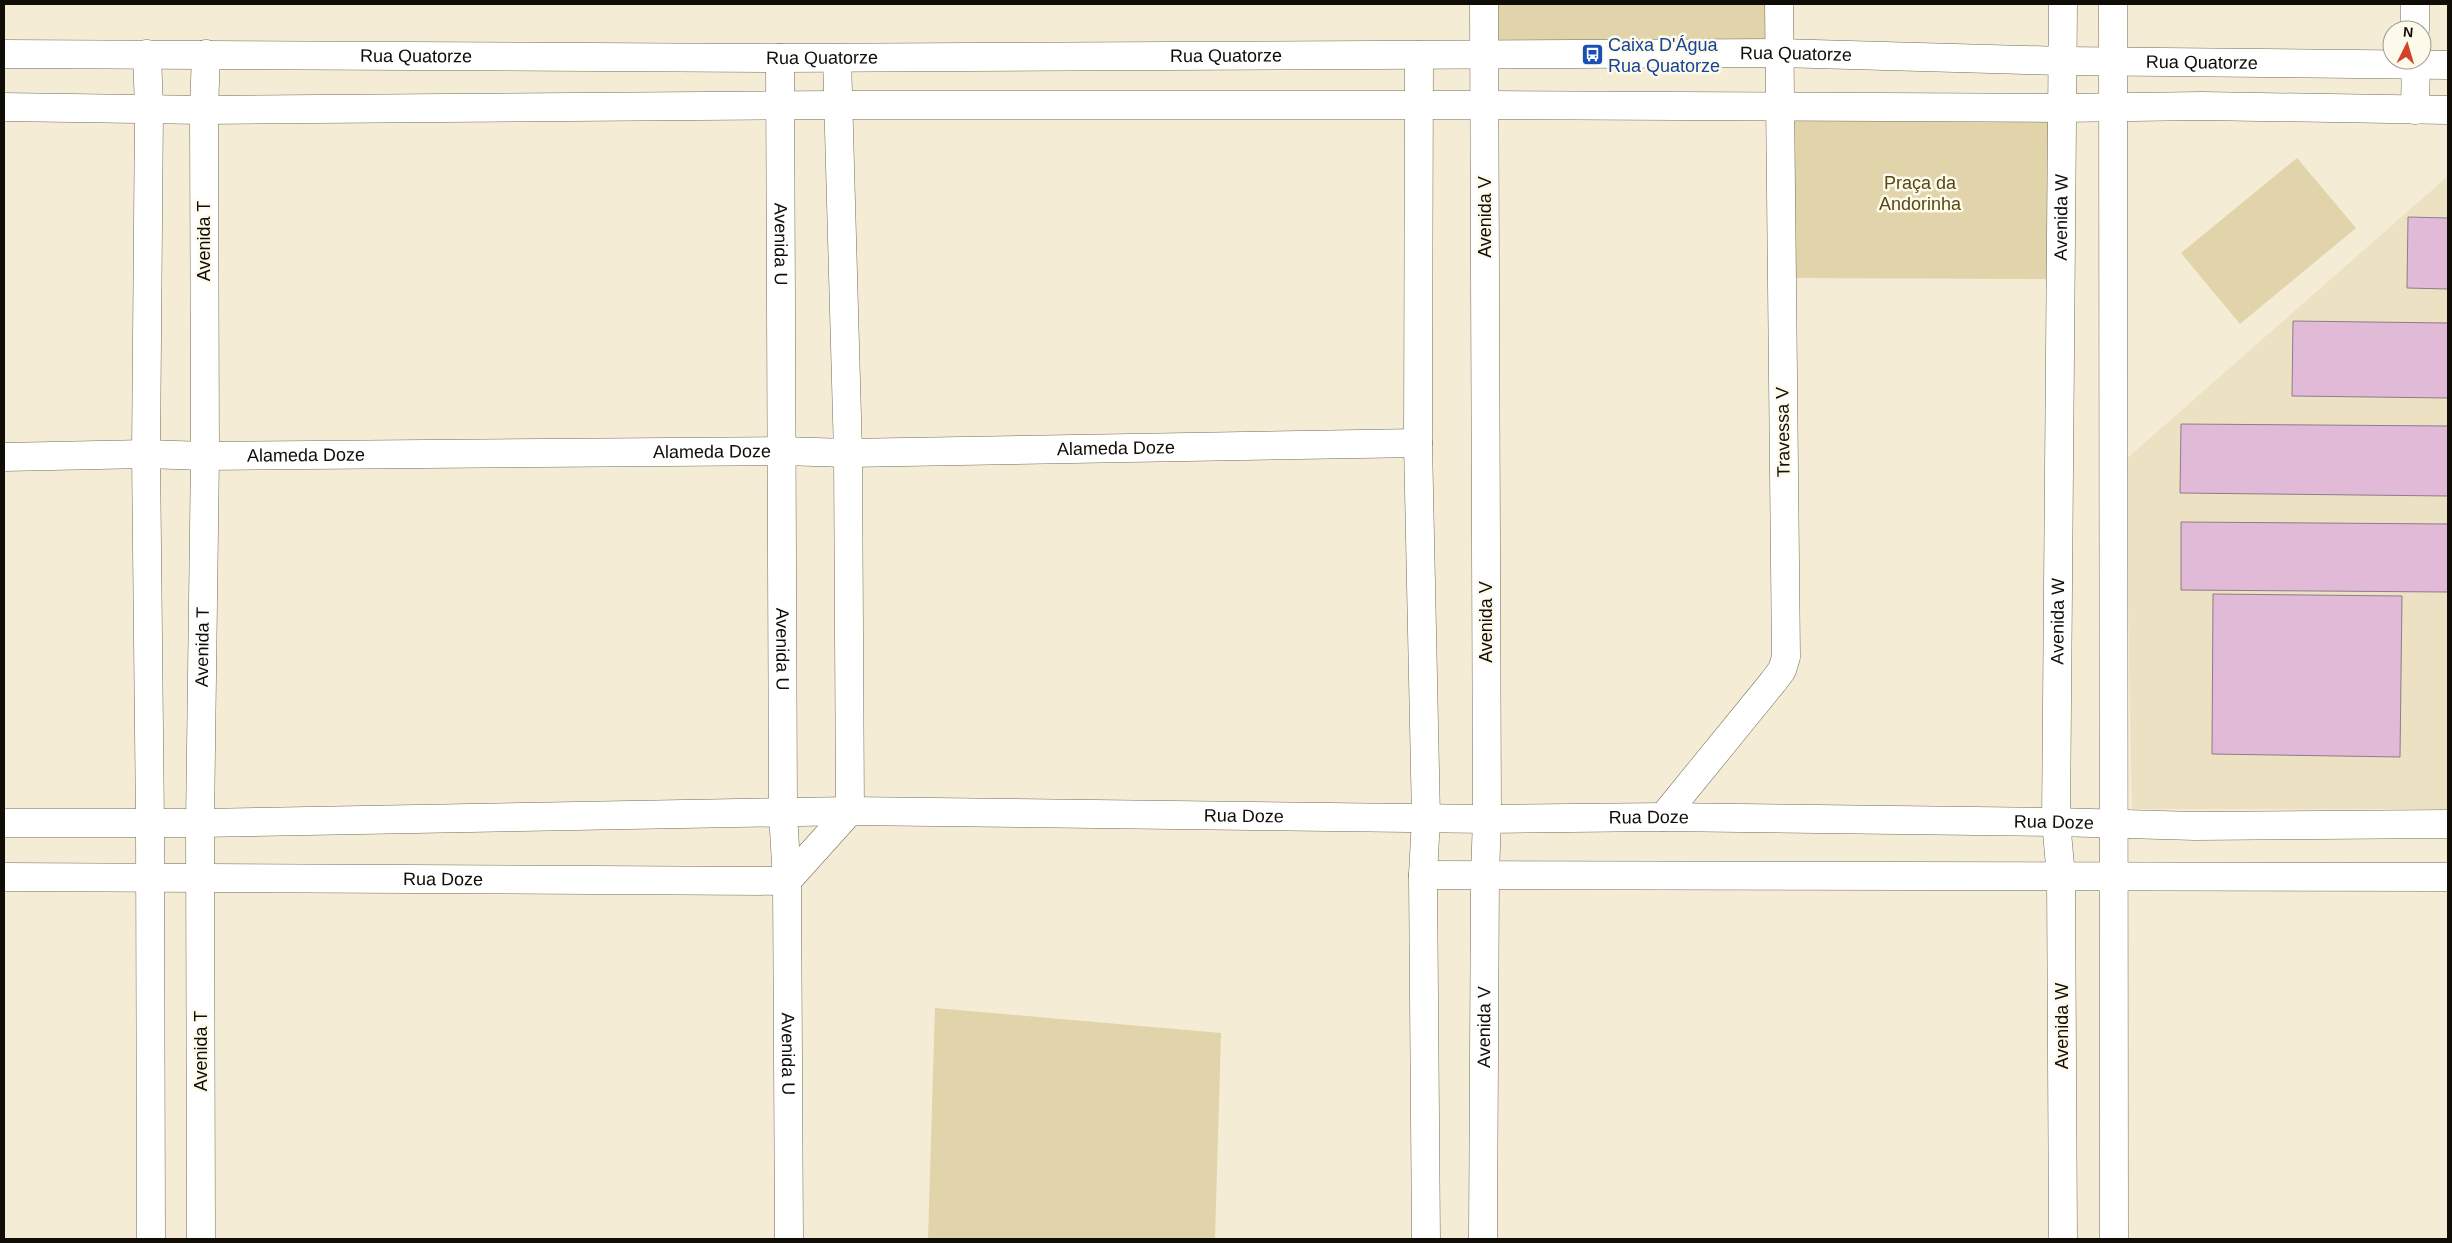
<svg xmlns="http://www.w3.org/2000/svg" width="2452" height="1243" font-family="Arial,sans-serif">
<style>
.built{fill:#ece1c3}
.green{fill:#e1d4ab}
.building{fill:#e0bad6;stroke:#8f7b8a}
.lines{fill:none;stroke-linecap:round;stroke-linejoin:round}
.minor-casing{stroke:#736d58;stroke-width:29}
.minor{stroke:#fff;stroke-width:28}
.labels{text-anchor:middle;stroke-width:5;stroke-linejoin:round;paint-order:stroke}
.transit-label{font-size:18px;fill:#164399;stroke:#fefaeb;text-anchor:start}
.street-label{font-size:18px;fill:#0f0d06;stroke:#fefaeb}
.park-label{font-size:18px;fill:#564715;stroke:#fefaeb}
</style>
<rect width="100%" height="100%" fill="#f4ecd5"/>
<polygon class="built" points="2448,176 2448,809 2132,809 2125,460"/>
<g class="green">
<polygon points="1484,4 1779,4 1780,55 1484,53"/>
<polygon points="1781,108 2061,109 2059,279 1780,278"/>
<polygon points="2297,158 2356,228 2240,324 2181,253"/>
<polygon points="935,1008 1221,1033 1215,1239 928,1239"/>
</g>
<g class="building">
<polygon points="2408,217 2448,218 2448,289 2407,288"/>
<polygon points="2293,321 2448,323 2448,398 2292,396"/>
<polygon points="2181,424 2448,426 2448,496 2180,493"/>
<polygon points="2181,522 2448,524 2448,592 2181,590"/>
<polygon points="2213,594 2402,596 2400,757 2212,754"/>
</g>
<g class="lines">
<defs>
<g id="minor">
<polyline points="2113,4 2114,1239"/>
<polyline points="2415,4 2415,30"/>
<path id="s1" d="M 4,54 L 780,58 L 1779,53 L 2063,61 L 2448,65"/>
<polyline points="147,54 149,109 146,454 150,824 151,1239"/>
<polyline points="1419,55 1418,443 1426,818 1423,875 1426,1239"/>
<path id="s2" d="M 780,58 L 783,813 L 787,881 L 789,1239"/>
<polyline points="4,107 204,110 838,105 1485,105 2061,108 2202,106 2448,110"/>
<polyline points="2415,110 2416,60"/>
<path id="s3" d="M 4,457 L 146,454 L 205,456 L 782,451 L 848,453 L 1418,443"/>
<polyline points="1663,817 1773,682 1782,670 1786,657 1779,4"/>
<path id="s4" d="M 4,823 L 200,823 L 850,811 L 1487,819 L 1663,817 L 2056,822 L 2195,826 L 2448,824"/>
<polyline points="1423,875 2448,877"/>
<path id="s5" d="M 4,877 L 787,881 L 850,811 L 848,453 L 837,58"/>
<path id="s6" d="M 201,1239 L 200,823 L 205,456 L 204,110 L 206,54"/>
<path id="s7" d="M 1483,1239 L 1485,875 L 1487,819 L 1484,4"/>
<path id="s8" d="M 2063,1239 L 2061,876 L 2056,822 L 2063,4"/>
</g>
</defs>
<use href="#minor" class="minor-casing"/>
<use href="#minor" class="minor"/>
</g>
<defs>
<symbol id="bus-square" viewBox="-11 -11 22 22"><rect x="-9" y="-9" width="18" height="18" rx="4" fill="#1a4fb4" stroke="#fefaeb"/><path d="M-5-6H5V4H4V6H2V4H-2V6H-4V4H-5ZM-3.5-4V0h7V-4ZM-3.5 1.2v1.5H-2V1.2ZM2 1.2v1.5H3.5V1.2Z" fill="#fff"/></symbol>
</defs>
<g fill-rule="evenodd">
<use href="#bus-square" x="1580" y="42" width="25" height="25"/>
</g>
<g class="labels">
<g class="transit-label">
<text x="1608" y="51">Caixa D'Água<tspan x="1608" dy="21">Rua Quatorze</tspan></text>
</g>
<g class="street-label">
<text dy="6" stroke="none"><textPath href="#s1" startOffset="412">Rua Quatorze</textPath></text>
<text dy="6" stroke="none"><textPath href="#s1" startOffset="1222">Rua Quatorze</textPath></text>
<text dy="6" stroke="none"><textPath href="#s1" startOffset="1792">Rua Quatorze</textPath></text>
<text dy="6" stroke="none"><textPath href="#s1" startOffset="818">Rua Quatorze</textPath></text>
<text dy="6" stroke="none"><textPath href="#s1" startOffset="2198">Rua Quatorze</textPath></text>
<text transform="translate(1485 217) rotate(-90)" y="6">Avenida V</text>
<text dy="6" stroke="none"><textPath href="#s8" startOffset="1022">Avenida W</textPath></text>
<text transform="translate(204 241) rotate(-90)" y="6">Avenida T</text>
<text dy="6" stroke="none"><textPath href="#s2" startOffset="186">Avenida U</textPath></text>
<text transform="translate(1783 432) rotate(-91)" y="6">Travessa V</text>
<text dy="6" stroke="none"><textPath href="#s3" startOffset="1112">Alameda Doze</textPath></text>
<text dy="6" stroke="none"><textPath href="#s3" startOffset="708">Alameda Doze</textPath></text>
<text dy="6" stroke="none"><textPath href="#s3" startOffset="302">Alameda Doze</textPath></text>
<text transform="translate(1486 622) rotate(-90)" y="6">Avenida V</text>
<text dy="6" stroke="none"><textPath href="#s8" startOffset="618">Avenida W</textPath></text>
<text dy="6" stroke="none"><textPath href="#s6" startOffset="592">Avenida T</textPath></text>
<text dy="6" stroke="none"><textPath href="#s2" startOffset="591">Avenida U</textPath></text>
<text dy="6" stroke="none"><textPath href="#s4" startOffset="1240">Rua Doze</textPath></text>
<text dy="6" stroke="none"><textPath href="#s4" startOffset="1645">Rua Doze</textPath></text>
<text dy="6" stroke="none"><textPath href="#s4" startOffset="2050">Rua Doze</textPath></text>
<text dy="6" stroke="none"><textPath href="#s5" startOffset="439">Rua Doze</textPath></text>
<text dy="6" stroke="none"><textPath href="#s7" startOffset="212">Avenida V</textPath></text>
<text transform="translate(2062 1026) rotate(-90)" y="6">Avenida W</text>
<text transform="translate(201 1051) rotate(-90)" y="6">Avenida T</text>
<text dy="6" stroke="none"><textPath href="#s2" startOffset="996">Avenida U</textPath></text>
</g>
<g class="park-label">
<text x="1920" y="189">Praça da<tspan x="1920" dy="21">Andorinha</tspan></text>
</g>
</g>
<rect width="2452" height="1243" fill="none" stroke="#0f0d06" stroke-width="10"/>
<g transform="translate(2407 45) rotate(5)"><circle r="24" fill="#fefaeb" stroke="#9e9b8f"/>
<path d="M0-4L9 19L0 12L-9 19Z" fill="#d04528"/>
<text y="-8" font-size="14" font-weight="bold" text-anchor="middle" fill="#0f0d06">N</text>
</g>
</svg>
